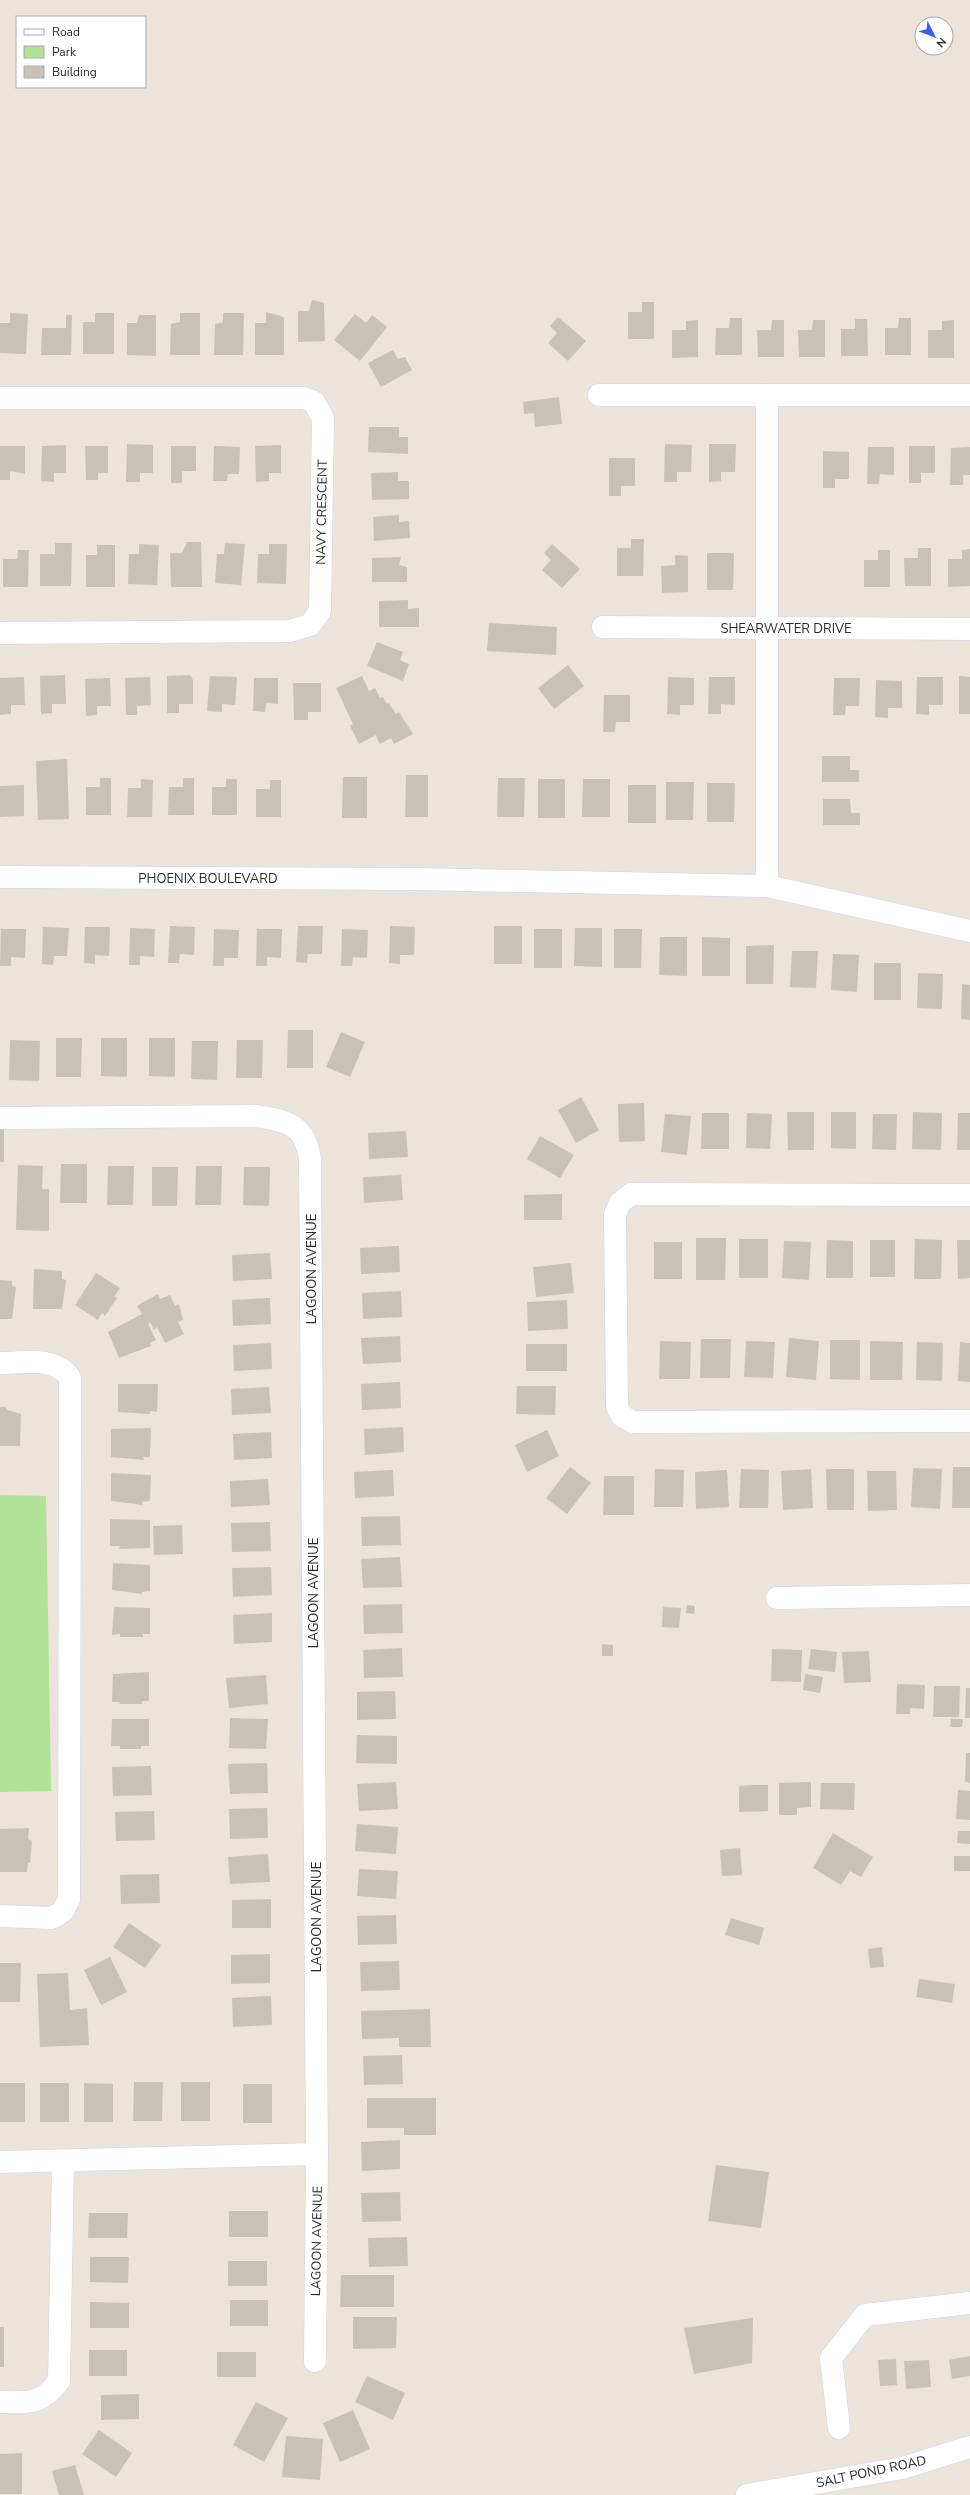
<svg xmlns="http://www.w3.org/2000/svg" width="970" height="2495" font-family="'Nunito Sans',sans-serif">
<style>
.green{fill:#b0e395}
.building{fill:#c7c1ba}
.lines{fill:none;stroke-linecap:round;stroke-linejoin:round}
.minor-casing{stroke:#cfd3e2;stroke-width:23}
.tertiary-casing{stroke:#cfd3e2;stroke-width:23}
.minor{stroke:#fff;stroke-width:22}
.tertiary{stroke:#fff;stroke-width:22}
.labels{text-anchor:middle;stroke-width:3.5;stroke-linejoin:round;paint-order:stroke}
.street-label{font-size:13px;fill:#292929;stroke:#fff}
</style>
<rect width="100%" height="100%" fill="#ece4da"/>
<polygon class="green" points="0,1495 46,1496 51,1791 0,1792"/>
<g class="building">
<polygon points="312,300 324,303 325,341 298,342 298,311 309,311"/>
<polygon points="642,302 654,302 654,339 628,339 628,312 642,312"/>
<polygon points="266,312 284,317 284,355 255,355 255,323 266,323"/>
<polygon points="10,313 28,314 26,354 0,353 0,323 10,323"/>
<polygon points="95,313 114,313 114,354 83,354 83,322 95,322"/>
<polygon points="180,313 200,313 200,355 170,355 171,324 180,322"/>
<polygon points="223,313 244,313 243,355 214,355 215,324 223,322"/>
<polygon points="355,314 366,323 372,315 387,327 360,361 334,340"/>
<polygon points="66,315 72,315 71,355 41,355 42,328 66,328"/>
<polygon points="139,315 156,315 156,356 127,355 127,323 137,323"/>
<polygon points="558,317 586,341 568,361 548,343 557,333 550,326"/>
<polygon points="730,318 742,318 742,355 715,355 716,328 729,328"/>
<polygon points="899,318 911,318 911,355 885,355 885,328 898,328"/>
<polygon points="855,319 867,319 868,356 841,356 841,329 855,329"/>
<polygon points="698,320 698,357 672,358 672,330 686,330 686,321"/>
<polygon points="772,320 784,320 784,357 758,357 757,330 771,330"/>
<polygon points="813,320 825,320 825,357 799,357 798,330 812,330"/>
<polygon points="954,320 954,358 928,358 928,330 942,330 942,321"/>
<polygon points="393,350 398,359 405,357 412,370 381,387 368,363"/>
<polygon points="559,397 562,424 535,427 534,413 524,414 523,402"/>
<polygon points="369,427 399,427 399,437 408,437 408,454 368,452"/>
<polygon points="127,444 153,445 153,473 140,473 140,482 126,482"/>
<polygon points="665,444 692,445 691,472 677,472 677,482 664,482"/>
<polygon points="709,444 736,444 735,472 721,472 721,481 709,482"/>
<polygon points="66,445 66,473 54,473 54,482 41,481 42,446"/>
<polygon points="281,445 281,473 269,473 269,481 256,482 255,446"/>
<polygon points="0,446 25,446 25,474 10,471 10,480 0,480"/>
<polygon points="85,446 108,446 108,473 98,473 98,480 86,480"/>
<polygon points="171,446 196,446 196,471 182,471 182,483 171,483"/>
<polygon points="214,446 240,447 239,474 228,474 227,481 213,481"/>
<polygon points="909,446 935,446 935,473 921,473 921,483 909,483"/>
<polygon points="868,447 894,447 894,475 880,474 879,484 867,484"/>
<polygon points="970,447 970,475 963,475 963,485 950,485 951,448"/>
<polygon points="823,451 849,452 849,479 835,479 835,488 823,488"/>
<polygon points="609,458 635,458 635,486 621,486 621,496 609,496"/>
<polygon points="398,472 398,481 409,481 409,499 372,500 371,473"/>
<polygon points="399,515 399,522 409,521 410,538 374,541 373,517"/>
<polygon points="631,539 644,539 643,576 617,576 617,548 631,548"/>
<polygon points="187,542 201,542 202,587 171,587 170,553 182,553"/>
<polygon points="55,543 72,543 71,586 40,586 40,554 55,554"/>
<polygon points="225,543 245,544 241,585 215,583 217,554 224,554"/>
<polygon points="139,544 159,545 157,585 128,584 129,554 139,554"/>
<polygon points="269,544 287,544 286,584 257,583 258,554 269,554"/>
<polygon points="552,544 580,569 562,588 542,570 551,560 544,553"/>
<polygon points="97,545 115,545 115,587 86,587 86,555 97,555"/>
<polygon points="918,548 931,548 931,586 905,586 904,558 918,558"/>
<polygon points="970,549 970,586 948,587 948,559 962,559 962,550"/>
<polygon points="18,550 29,550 28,587 3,587 3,559 17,559"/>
<polygon points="878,550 890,550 890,587 864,587 864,560 878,560"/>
<polygon points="707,553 734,553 733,590 707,590"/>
<polygon points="675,555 688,556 688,592 662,593 661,566 675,565"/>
<polygon points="401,557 399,565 407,567 407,582 372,582 372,558"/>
<polygon points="408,600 408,609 419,608 419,627 379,627 379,601"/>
<polygon points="489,623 557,627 556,655 487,651"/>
<polygon points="377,642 403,652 400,660 409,664 403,681 367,666"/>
<polygon points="568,665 584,686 554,709 538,688"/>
<polygon points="65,675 66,704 52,704 52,713 41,714 40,676"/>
<polygon points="190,675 193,680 193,704 179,704 179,713 167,713 167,676"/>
<polygon points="210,676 237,677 235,705 222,704 222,712 207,711"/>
<polygon points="362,676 369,691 375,688 380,698 383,697 387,704 389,703 396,714 399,712 413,734 394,744 391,738 380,744 376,735 359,744 350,726 353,724 336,688"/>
<polygon points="959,676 970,677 970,714 959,714"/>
<polygon points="24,677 25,705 11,705 11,714 0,715 0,678"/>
<polygon points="150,677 151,705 137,706 137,715 126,715 125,678"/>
<polygon points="668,677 694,678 694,705 680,705 680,715 667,714"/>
<polygon points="709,677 735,677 735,705 721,704 721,714 708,714"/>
<polygon points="917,677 943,677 943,705 929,705 929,715 916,714"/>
<polygon points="110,678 111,706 97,706 97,715 86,716 85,679"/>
<polygon points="254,678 278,678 278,704 266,703 265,712 253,711"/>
<polygon points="834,678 860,678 859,706 846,706 845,715 833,715"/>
<polygon points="876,680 902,681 902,708 888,708 888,718 875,717"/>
<polygon points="293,683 321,683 321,712 308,712 308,720 294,720"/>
<polygon points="604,695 630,695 630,722 616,722 615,732 603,732"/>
<polygon points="822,756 850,756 850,770 859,770 859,782 822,782"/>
<polygon points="67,759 69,819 38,820 36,761"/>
<polygon points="406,775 428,775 428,817 405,817"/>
<polygon points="343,777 367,777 367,818 342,818"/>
<polygon points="100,778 111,778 111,815 86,815 86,787 100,787"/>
<polygon points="183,778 194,778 194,815 168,815 169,787 183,787"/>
<polygon points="498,778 525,778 524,817 497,817"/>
<polygon points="141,779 153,780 152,817 127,817 128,788 141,788"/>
<polygon points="226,779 237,779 237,815 212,815 212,787 226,787"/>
<rect x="538" y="779" width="27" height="39"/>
<polygon points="583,779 610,779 610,817 582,817"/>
<polygon points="270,780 281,780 281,817 256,817 256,789 270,789"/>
<polygon points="666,782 694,782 693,820 666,820"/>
<polygon points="707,783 735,783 734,822 707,822"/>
<polygon points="24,785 24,816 0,817 0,786"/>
<rect x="628" y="785" width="28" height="38"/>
<polygon points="823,799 850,799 851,813 860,813 860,825 823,825"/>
<polygon points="170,926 195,927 194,955 180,954 179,963 168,963"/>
<polygon points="298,926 323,926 322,954 308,954 307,963 296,962"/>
<polygon points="390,926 415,927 414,955 400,955 400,964 389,963"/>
<rect x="494" y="926" width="28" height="38"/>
<polygon points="43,927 69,928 67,956 54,956 53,965 42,964"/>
<polygon points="85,927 110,927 109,956 95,955 95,964 84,963"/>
<polygon points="130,928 155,929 154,957 140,956 140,965 129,965"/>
<polygon points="575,928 602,928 602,967 574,966"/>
<polygon points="1,929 26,929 25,958 11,957 11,966 0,966"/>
<polygon points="214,929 239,930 238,958 224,958 224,966 213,966"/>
<polygon points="257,929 282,929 281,958 267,957 267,966 256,966"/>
<polygon points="342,929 368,930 367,958 353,957 352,966 341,966"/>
<rect x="534" y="929" width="28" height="39"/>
<polygon points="614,929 642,929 641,968 614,968"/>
<polygon points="660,937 687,937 687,976 659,975"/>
<polygon points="702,937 730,938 730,976 702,976"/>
<polygon points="774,945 773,984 746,984 746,946"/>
<polygon points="792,951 818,951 816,988 790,987"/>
<polygon points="833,954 859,955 857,992 831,990"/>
<rect x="874" y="963" width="27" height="37"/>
<polygon points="918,973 943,974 942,1009 917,1008"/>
<polygon points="962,984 970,985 970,1020 961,1019"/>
<polygon points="288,1030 313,1030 313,1068 287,1068"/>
<polygon points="341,1032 365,1042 350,1077 326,1067"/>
<polygon points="56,1038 82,1038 81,1077 56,1077"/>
<polygon points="101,1038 127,1038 127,1077 101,1076"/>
<polygon points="149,1038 175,1038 175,1077 149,1076"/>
<polygon points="10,1040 40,1041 39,1081 9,1080"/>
<polygon points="237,1040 263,1040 262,1078 236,1078"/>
<polygon points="192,1041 218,1041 217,1080 191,1079"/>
<polygon points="581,1097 599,1130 576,1143 558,1110"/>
<polygon points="644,1103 645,1141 619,1142 618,1104"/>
<polygon points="787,1112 814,1112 814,1150 788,1150"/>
<polygon points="831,1112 856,1112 856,1149 831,1148"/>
<polygon points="913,1112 942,1113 941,1150 912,1149"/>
<polygon points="702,1113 729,1113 729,1149 701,1149"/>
<polygon points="747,1113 772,1114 770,1149 746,1148"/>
<polygon points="958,1113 970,1113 970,1150 957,1150"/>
<polygon points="665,1114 691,1116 687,1155 661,1152"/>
<polygon points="873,1114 897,1114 896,1150 872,1149"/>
<rect x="0" y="1128" width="4" height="34"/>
<polygon points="406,1131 408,1157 369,1159 368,1133"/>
<polygon points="540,1136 574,1155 560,1178 527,1159"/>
<polygon points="61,1164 87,1164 87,1203 60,1203"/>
<polygon points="18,1165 43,1166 42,1189 49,1189 49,1231 16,1230"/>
<polygon points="108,1166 134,1166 133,1205 107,1205"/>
<polygon points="196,1166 222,1166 221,1205 195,1205"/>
<polygon points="152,1167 178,1167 177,1206 152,1206"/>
<polygon points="244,1167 270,1167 269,1206 243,1205"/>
<polygon points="401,1175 403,1200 364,1203 363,1177"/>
<polygon points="562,1194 562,1220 524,1220 524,1195"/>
<polygon points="696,1238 726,1238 725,1280 696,1280"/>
<rect x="739" y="1239" width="29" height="39"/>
<polygon points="915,1239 942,1240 941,1279 914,1279"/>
<polygon points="827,1240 853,1241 853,1278 826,1278"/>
<rect x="870" y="1240" width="25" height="37"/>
<polygon points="957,1240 970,1240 970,1278 958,1279"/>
<polygon points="784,1241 811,1242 809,1280 782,1278"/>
<rect x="654" y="1242" width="28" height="37"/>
<polygon points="399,1246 400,1272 361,1274 360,1248"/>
<polygon points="270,1253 272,1279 233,1281 232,1255"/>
<polygon points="571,1263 574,1293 536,1297 533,1267"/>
<polygon points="34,1269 62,1271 62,1279 66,1280 62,1309 33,1309"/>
<polygon points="96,1273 120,1288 114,1297 117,1298 105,1316 102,1313 98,1320 75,1305"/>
<polygon points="0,1280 12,1281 12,1286 16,1287 12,1319 0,1319"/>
<polygon points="401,1291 402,1317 363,1319 362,1293"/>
<polygon points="158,1294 160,1299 170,1295 175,1306 179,1304 183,1320 178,1322 184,1334 165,1343 157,1327 154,1330 150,1322 148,1324 156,1340 150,1343 151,1346 119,1358 108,1332 142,1314 137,1306"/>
<polygon points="270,1298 271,1324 233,1326 232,1300"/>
<polygon points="567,1300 568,1329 528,1331 527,1302"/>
<polygon points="400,1336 401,1362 363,1364 361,1338"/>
<polygon points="789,1338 819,1341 816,1380 786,1377"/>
<polygon points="701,1339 731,1339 730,1378 700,1378"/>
<polygon points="830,1340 860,1340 860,1380 830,1379"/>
<polygon points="660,1341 691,1342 690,1379 659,1379"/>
<polygon points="746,1341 775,1342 773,1378 744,1377"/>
<polygon points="870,1341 903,1342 902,1380 870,1380"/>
<polygon points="917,1342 943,1343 942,1381 916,1380"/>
<polygon points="960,1342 970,1343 970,1382 958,1381"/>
<polygon points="271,1343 272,1369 234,1371 233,1345"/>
<rect x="526" y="1344" width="41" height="27"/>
<polygon points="400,1382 401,1408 362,1410 361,1384"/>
<polygon points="118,1384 158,1384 157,1412 150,1411 150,1414 118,1412"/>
<polygon points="517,1386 556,1386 555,1415 516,1414"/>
<polygon points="269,1387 271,1413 232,1415 231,1389"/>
<polygon points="0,1407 6,1407 7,1410 21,1414 20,1446 0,1446"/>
<polygon points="403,1427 404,1452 365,1455 364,1429"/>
<polygon points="151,1428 150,1457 143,1457 144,1460 111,1457 111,1429"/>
<polygon points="547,1430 559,1456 527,1472 515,1445"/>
<polygon points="271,1432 272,1458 234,1460 233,1434"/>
<polygon points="570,1467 591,1483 567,1514 546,1498"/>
<polygon points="953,1467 970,1467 970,1508 952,1508"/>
<polygon points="913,1468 942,1469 940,1509 911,1507"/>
<polygon points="655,1469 684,1470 683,1507 654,1507"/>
<polygon points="741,1469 769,1470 768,1508 739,1508"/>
<polygon points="811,1469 813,1508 783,1510 781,1471"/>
<polygon points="826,1469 854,1469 854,1510 827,1510"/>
<polygon points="393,1470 394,1496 355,1498 354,1472"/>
<polygon points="727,1470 729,1507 696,1509 695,1472"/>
<polygon points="867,1471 896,1471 897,1510 868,1511"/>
<polygon points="111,1473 151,1475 150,1501 142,1502 143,1505 111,1501"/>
<polygon points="604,1476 634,1476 634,1515 603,1515"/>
<polygon points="268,1479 270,1505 231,1507 230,1481"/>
<polygon points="400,1516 401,1545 362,1546 361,1517"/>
<polygon points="110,1519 150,1520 150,1548 119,1549 120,1546 110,1546"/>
<polygon points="270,1522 271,1551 232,1552 231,1523"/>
<polygon points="182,1525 183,1554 154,1555 153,1526"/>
<polygon points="400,1557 402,1587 363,1588 361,1559"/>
<polygon points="113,1563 150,1565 150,1591 142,1592 142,1594 112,1590"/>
<polygon points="271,1567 272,1595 233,1597 232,1568"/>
<polygon points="402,1604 403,1633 364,1634 363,1605"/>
<polygon points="687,1605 695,1606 694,1614 686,1613"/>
<polygon points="114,1607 150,1608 150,1634 143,1634 143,1637 120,1637 120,1634 112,1635"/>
<polygon points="663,1607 681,1608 679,1628 662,1627"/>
<polygon points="272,1613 272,1642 234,1644 233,1615"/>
<polygon points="602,1644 613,1645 613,1656 602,1656"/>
<polygon points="402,1648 403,1677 364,1678 363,1650"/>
<polygon points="772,1649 802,1650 801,1682 771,1681"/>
<polygon points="811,1649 837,1652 835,1672 808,1669"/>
<polygon points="869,1651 871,1682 844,1683 842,1652"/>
<polygon points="149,1672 149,1701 142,1701 142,1704 120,1704 119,1702 112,1702 113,1674"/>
<polygon points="805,1674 823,1677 820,1693 803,1690"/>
<polygon points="266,1675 268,1704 229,1708 226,1678"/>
<polygon points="897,1684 925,1685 924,1709 910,1708 910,1714 896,1714"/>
<polygon points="934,1686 960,1686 959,1717 933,1717"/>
<polygon points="966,1688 970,1688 970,1718 965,1718"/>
<polygon points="395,1691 396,1719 357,1720 357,1692"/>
<polygon points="230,1718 268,1719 266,1749 229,1748"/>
<polygon points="112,1719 149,1719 149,1746 141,1746 141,1749 120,1749 120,1746 111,1746"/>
<polygon points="951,1719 963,1719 962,1727 950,1727"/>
<polygon points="357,1735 397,1736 397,1764 356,1763"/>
<polygon points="966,1753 970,1753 970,1783 965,1782"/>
<polygon points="267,1763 268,1793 230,1794 228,1764"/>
<polygon points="151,1766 152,1795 113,1796 112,1767"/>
<polygon points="396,1782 398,1809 359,1811 357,1784"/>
<polygon points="811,1782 811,1807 797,1808 797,1815 779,1815 779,1783"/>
<polygon points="821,1783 855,1783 854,1810 820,1809"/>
<polygon points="753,1785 768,1785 768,1811 739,1812 739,1786"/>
<polygon points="958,1790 970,1791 970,1820 956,1819"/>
<polygon points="267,1808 268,1838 230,1839 229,1809"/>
<polygon points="154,1811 155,1840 116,1841 115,1812"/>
<polygon points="357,1824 398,1827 396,1854 355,1851"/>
<polygon points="29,1828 28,1839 32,1841 30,1863 28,1863 27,1872 0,1872 0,1829"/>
<polygon points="958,1831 970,1831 970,1844 957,1843"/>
<polygon points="833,1833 873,1857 861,1877 850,1871 841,1885 813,1868"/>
<polygon points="740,1848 742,1875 722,1876 720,1850"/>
<polygon points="268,1854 270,1882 230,1884 228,1857"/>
<rect x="954" y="1856" width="16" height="15"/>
<polygon points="359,1869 398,1871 396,1899 357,1896"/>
<polygon points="159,1874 160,1903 121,1904 120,1875"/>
<polygon points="271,1899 271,1928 232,1928 232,1900"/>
<polygon points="396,1915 397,1944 358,1945 357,1916"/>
<polygon points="731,1918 764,1928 759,1945 725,1935"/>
<polygon points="129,1923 161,1945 145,1968 113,1947"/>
<polygon points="882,1947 884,1967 870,1968 868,1949"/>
<polygon points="270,1954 270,1983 231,1984 231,1955"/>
<polygon points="110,1957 127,1992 101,2005 84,1970"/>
<polygon points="399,1961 400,1990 361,1991 360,1962"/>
<polygon points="0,1963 21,1963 20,2002 0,2002"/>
<polygon points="68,1973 70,2010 87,2008 89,2045 40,2047 37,1974"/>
<polygon points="919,1979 955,1984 952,2003 916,1997"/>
<polygon points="271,1996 272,2025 233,2027 232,1998"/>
<polygon points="430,2009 431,2047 399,2047 399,2038 362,2039 361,2011"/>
<polygon points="402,2055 403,2084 364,2085 363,2056"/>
<polygon points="134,2082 163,2082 162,2121 133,2121"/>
<rect x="181" y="2082" width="29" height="39"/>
<rect x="0" y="2083" width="25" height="39"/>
<rect x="40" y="2083" width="29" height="39"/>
<polygon points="84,2083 113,2084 113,2122 84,2122"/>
<rect x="243" y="2084" width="29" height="39"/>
<polygon points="367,2098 436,2098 436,2135 404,2135 404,2128 367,2128"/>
<polygon points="400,2140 400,2169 362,2171 361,2142"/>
<polygon points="716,2165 769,2172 761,2228 708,2221"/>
<polygon points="400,2192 401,2221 362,2222 361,2193"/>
<rect x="229" y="2211" width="39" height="26"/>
<polygon points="89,2213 128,2213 127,2238 88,2238"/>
<polygon points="407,2237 408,2266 369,2267 368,2238"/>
<polygon points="90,2257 129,2257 128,2283 90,2282"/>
<rect x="228" y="2261" width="39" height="25"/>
<polygon points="341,2275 394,2275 394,2307 340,2307"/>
<rect x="230" y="2300" width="38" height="26"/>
<polygon points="90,2302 129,2303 129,2328 90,2328"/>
<polygon points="353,2317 397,2317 396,2348 353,2349"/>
<polygon points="753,2318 752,2363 694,2374 684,2328"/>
<rect x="0" y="2327" width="4" height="40"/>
<rect x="89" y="2350" width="38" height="26"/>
<rect x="217" y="2352" width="39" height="25"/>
<polygon points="970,2356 970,2376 952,2379 949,2360"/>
<polygon points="896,2359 897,2385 880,2386 878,2360"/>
<polygon points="929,2360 931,2387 906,2389 904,2361"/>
<polygon points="367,2376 405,2393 393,2420 355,2402"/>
<polygon points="139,2394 139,2419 101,2420 101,2395"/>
<polygon points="256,2402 288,2418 264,2462 233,2445"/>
<polygon points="353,2410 370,2449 340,2462 323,2423"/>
<polygon points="99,2430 132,2453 116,2477 82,2454"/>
<polygon points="286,2436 323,2439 320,2480 282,2477"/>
<polygon points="22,2453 22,2494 0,2494 0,2454"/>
<polygon points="75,2465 84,2495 59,2495 52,2471"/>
</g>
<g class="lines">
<defs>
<g id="minor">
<polyline points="599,395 970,395"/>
<polyline points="0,398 304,398 314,402 323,418 320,611 310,625 290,631 0,633"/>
<polyline points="603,627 970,629"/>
<polyline points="0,877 416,879 767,886 970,931"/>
<polyline points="767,886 767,395"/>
<path d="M 0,1118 L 255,1116 C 287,1120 306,1125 310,1160 L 317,2154 L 315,2361"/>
<polyline points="970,1195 631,1194 620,1203 615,1214 617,1407 622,1416 633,1422 970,1421"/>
<path d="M 0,1363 C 23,1363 57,1356 70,1378 L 69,1899 L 63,1911 L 52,1918 L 0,1916"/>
<polyline points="777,1598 970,1595"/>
<polyline points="0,2162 317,2154"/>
<path d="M 0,2402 C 29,2402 40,2406 59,2381 L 63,2162"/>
<polyline points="839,2428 831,2358 865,2315 970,2303"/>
</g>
<polyline id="tertiary" points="747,2495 902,2468 970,2447"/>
</defs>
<use href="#minor" class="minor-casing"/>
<use href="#tertiary" class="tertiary-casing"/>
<use href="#minor" class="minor"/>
<use href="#tertiary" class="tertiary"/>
</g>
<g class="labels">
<g class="street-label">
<text transform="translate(321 512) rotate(-89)" y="5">NAVY CRESCENT</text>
<text x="786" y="633">SHEARWATER DRIVE</text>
<text x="208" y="883">PHOENIX BOULEVARD</text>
<text transform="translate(311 1269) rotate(-90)" y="5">LAGOON AVENUE</text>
<text transform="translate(313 1593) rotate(-90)" y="5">LAGOON AVENUE</text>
<text transform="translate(316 1917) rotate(-90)" y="5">LAGOON AVENUE</text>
<text transform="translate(316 2241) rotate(-89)" y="5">LAGOON AVENUE</text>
<text transform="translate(871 2471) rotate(-12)" y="5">SALT POND ROAD</text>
</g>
</g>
<rect x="16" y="16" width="130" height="72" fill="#ffffff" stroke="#a9a9a9"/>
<rect x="24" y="29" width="20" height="6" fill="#ffffff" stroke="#a9a9a9"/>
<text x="52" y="36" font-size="12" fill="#292929">Road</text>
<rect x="24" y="46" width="20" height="12" fill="#b0e395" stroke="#a9a9a9"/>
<text x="52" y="56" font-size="12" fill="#292929">Park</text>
<rect x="24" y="66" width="20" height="12" fill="#c7c1ba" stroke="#a9a9a9"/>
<text x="52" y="76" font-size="12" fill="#292929">Building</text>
<g transform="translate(934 36) rotate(132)"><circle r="19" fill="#ffffff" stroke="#a9a9a9"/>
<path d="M0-3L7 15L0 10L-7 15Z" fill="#365cfc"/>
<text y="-6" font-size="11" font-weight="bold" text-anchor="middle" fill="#292929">N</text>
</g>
</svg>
